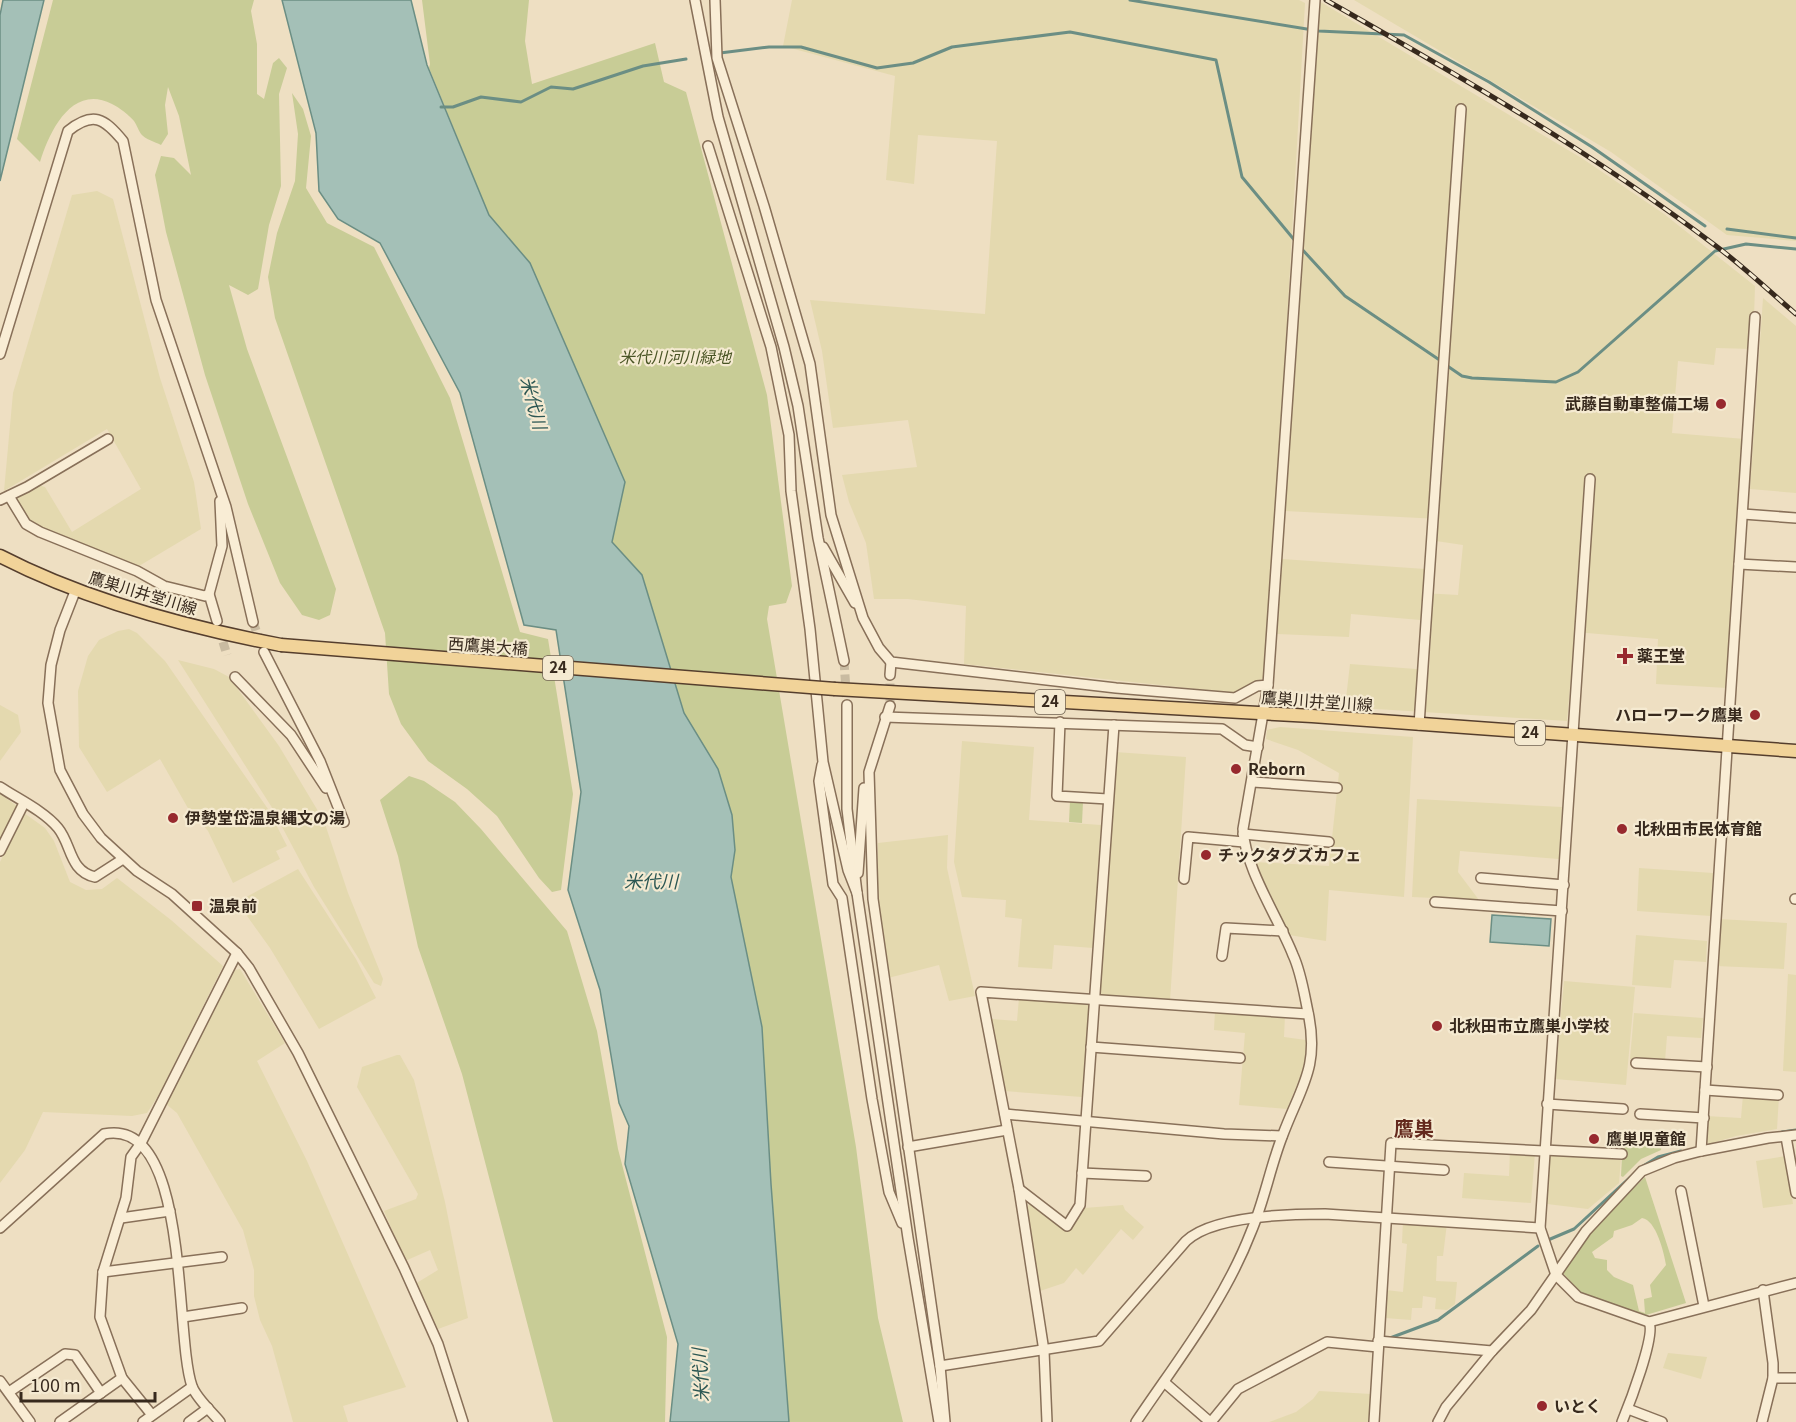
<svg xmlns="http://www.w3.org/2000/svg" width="1796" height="1422" font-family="Georgia,'Noto Sans JP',serif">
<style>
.farmland{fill:#e4d9af}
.green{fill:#c8cc96;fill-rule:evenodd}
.water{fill:#a4c0b7;stroke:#6b8e84;stroke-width:1.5}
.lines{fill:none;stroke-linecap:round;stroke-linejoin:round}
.stream{stroke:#6b8e84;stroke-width:3}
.minor-tunnel{stroke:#c9bba1;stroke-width:9;stroke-dasharray:9 4.5;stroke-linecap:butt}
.minor-casing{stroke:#887059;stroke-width:12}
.major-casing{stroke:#553e2d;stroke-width:15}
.minor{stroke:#f9edd5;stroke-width:9}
.major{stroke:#f1d399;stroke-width:12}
.rail-casing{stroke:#37291d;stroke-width:5}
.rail{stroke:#f5ead1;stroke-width:3;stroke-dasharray:9;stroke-linecap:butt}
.major-bridge-casing{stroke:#553e2d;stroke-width:15;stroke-linecap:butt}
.major-bridge{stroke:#f1d399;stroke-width:12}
.poi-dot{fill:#97292e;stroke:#f5ead1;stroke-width:2}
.labels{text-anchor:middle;stroke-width:4.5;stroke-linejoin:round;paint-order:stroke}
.shield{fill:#f5ead1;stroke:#706353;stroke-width:1.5}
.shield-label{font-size:15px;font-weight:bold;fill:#37291d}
.park-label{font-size:16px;font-style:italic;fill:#495424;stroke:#f5ead1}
.poi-label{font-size:16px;font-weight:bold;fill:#37291d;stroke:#f5ead1;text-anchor:start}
.street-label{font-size:16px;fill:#37291d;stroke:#f5ead1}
.water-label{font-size:18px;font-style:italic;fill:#2c5753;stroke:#f5ead1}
.quarter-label{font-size:20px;font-weight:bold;fill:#64291d;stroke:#f5ead1}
</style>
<rect width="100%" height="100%" fill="#eedfc2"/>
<g class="farmland">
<polygon points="792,0 1299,0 1305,3 1267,676 1234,693 964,664 966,606 908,599 874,599 866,543 849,502 842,475 917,467 908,420 833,428 822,351 810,300 985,314 997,141 918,135 914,184 886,180 895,76 783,46"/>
<polygon points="1354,0 1796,0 1796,241 1727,235 1611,152"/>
<polygon points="1319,1 1583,159 1664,214 1755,286 1753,349 1716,348 1714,365 1678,361 1672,433 1745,439 1727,688 1656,684 1658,639 1575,632 1567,721 1345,707 1350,664 1429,670 1432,621 1351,614 1349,637 1277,634 1282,559 1425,569 1423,593 1458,595 1463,545 1436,541 1439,519 1285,511"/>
<polygon points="97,191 113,199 160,378 194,482 201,529 139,566 44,530 29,521 14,497 38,485 45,487 72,532 141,489 107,429 4,491 13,393 72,195"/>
<polygon points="1763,298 1796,326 1796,493 1750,489"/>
<polygon points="129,629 137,633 165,661 268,809 287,846 276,851 280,859 233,883 208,831 196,816 193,817 160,759 107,792 79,747 78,691 88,656 99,640 118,631"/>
<polygon points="178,660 214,669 229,677 279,746 324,821 348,893 383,979 381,986 374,983 314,887 271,806"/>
<polygon points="0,705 18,715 21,732 0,761"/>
<polygon points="1280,727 1413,737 1404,897 1329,890 1326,941 1289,935 1255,862 1329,866 1339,773 1298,750 1266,739 1267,730"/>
<polygon points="962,741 1034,747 1029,820 1101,825 1093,948 1054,945 1052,969 1018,967 1022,919 1005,917 1006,900 962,897 954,862"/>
<polygon points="1115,752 1186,757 1170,1001 1099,997"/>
<polygon points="0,794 17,806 0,840"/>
<polygon points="1417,799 1562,807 1559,859 1460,851 1458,872 1479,900 1412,897"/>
<polygon points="24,813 45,828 54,841 70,882 86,890 102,889 117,878 171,920 223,966 160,1093 147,1113 132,1116 43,1112 25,1150 0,1183 0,862"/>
<polygon points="948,835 947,868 975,996 949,1001 939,965 888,978 876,916 878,843"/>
<polygon points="1639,868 1713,873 1711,916 1637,911"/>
<polygon points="298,869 356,959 376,998 319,1029 270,948 237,902"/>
<polygon points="1719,919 1787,923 1784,969 1716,966"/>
<polygon points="1636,935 1707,941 1706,962 1674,960 1671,988 1632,985"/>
<polygon points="240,969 285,1043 257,1061 307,1161 406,1387 343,1406 348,1422 293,1422 272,1346 260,1320 254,1296 254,1270 243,1230 177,1113 166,1104 235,970"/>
<polygon points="1788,974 1796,975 1796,1072 1783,1071"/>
<polygon points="1564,981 1635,987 1626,1085 1555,1079"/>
<polygon points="1019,998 1090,1004 1082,1097 1004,1091 992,1019 1017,1021"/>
<polygon points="1215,1010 1285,1015 1284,1037 1306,1040 1305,1065 1287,1109 1239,1105 1245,1033 1214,1030"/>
<polygon points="1634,1013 1703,1018 1701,1038 1667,1036 1665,1061 1630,1059"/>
<polygon points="397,1055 400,1055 414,1080 445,1202 468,1318 438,1329 415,1284 438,1270 430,1250 405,1261 384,1211 416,1199 418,1194 357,1087 362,1067"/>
<polygon points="1743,1095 1779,1096 1777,1129 1736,1136 1709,1144 1705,1140 1706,1116 1741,1118"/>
<polygon points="1510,1151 1535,1153 1531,1203 1462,1198 1464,1173 1509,1176"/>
<polygon points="1550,1154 1621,1158 1619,1183 1588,1209 1547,1204"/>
<polygon points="1786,1156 1793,1204 1763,1208 1756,1161"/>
<polygon points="1030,1203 1067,1231 1084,1208 1123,1205 1125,1210 1144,1227 1133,1240 1121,1229 1083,1275 1076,1268 1064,1283 1040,1291 1025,1210"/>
<polygon points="1403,1220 1447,1223 1443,1256 1437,1256 1436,1281 1457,1282 1455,1304 1447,1310 1435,1309 1436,1298 1423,1296 1422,1308 1412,1308 1411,1320 1385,1318 1386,1290 1403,1292 1407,1244 1402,1243"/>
<polygon points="1668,1353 1707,1357 1701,1379 1663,1368"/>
<polygon points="1319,1391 1371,1394 1370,1422 1269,1422 1296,1412 1313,1399"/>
</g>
<g class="green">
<path d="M 53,0 L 254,0 L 251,11 L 257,44 L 257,94 L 264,99 L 273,63 L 279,58 L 287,68 L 279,94 L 281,186 L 269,225 L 258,289 L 248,295 L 229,285 L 247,349 L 336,589 L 330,615 L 319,620 L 302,615 L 280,583 L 248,504 L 205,375 L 166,232 L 155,175 L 161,156 L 174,158 L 191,175 L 179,116 L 168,87 L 165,105 L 168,134 L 161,145 C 155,142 145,139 141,134 C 138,130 137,125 134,121 C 130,116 119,107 112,104 C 72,83 49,132 40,162 L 17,139 Z"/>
<polygon points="422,0 529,0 525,41 532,84 655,43 664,82 686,92 767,395 792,586 786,603 769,606 767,619 856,1147 878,1318 903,1422 789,1422 771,1184 762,1027 731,877 735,850 718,769 684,713 642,576 612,542 625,482 530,263 489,215 429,68 430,64"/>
<polygon points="292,93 303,109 311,136 306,188 327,223 374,247 450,398 520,632 548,639 573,794 561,890 552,892 539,878 497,816 467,789 428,761 401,724 389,694 385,633 275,318 268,277 277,233 295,181 298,134"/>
<polygon points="409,776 424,781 455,802 481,829 567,931 597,1031 618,1149 667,1337 665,1422 553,1422 462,1074 418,947 398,856 380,800"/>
<polygon points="1070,801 1083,802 1082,823 1069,822"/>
<polygon points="1623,1136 1662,1139 1661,1150 1641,1159 1623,1177 1621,1176"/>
<path d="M 1645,1177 L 1686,1303 L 1646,1315 L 1584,1296 L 1562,1272 L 1589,1233 ZM 1642,1218 C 1656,1220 1664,1252 1666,1265 L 1650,1285 L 1652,1297 L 1644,1299 L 1645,1313 L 1639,1311 L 1633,1285 L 1614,1277 L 1607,1270 L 1607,1260 L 1595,1258 L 1592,1252 L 1613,1237 L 1614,1231 L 1632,1225 Z"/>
</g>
<g class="water">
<polygon points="3,0 44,0 0,181 0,15"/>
<polygon points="282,0 411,0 427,65 489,215 530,263 625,482 612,542 642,575 684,713 718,769 732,815 735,850 731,877 762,1027 771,1184 789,1422 670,1422 678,1344 625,1164 629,1126 619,1103 600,990 568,890 581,792 556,630 524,625 460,393 380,243 338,219 319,191 316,133"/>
<polygon points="1492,915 1551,919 1549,946 1490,942"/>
</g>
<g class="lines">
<g class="stream">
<polyline points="1130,0 1319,31 1404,35 1489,82 1592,147 1705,226"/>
<polyline points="720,53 769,47 801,47 877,68 913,63 952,47 1070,32 1216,60 1242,177 1296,242"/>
<polyline points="441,107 453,107 481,97 521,102 551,87 573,89 643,66 686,59"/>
<polyline points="1727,229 1796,238"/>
<polyline points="1300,247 1345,296 1441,361"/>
<polyline points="1446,365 1462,376 1472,378 1556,382 1578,372 1715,251 1746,244 1796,249"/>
<polyline points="1782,1132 1796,1130"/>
<polyline points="1643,1166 1658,1157 1681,1151"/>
<polyline points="1548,1240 1574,1229 1638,1170"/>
<polyline points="1390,1338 1438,1320 1538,1246"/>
</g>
<g class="minor-tunnel">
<polyline points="253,622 261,644"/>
<polyline points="219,629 227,655"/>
<polyline points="844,661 847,705"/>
<polyline points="890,706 890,675"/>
</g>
<defs>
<g id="minor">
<polyline points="695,0 718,117 784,347 798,406 818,538 844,661"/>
<polyline points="715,0 717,58 764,206 810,364 831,515 863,618 879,648 891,662 1116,688 1235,698 1257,686 1268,685"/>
<polyline points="708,146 771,347 789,435 791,491 810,629 823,762 848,870 857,893"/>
<path d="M 0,354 L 68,131 C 93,111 104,118 123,141 L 156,300 L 226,507 L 253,622"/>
<polyline points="1590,479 1540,1228 1556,1275 1578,1297 1649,1322 1796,1283"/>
<polyline points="9,496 26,524 40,532 137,571 164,586 205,596 209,594 222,546 220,501"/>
<polyline points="0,500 27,487 108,439"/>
<polyline points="1743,514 1796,518"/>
<polyline points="823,547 855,603"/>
<polyline points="1739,564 1796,567"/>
<polyline points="76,589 60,630 51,665 48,703 60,770 83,814 101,838 137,871 172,894 237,953 249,968 298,1053 404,1268 438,1344 463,1422"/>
<polyline points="209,594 217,621"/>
<polyline points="264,652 320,761 344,822"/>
<polyline points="890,675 891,662"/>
<polyline points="235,677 291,735 326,788"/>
<polyline points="847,705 847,809 857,893 908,1238 939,1422"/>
<polyline points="890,706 869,772 873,899 940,1366 945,1422"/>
<polyline points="885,717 1222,729 1245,745 1258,747"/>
<polyline points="1060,722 1057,796 1108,799"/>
<polyline points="1419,725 1461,109"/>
<polyline points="822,765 819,781 833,884 842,898 872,1099 889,1192 902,1223"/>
<polyline points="1253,782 1337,788"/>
<path d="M 0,787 C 18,799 44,811 58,828 C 72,845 69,871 95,877 L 123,859"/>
<polyline points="1243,834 1329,842"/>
<polyline points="0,851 24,803"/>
<polyline points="858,873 864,788"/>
<polyline points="1481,878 1564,885"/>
<polyline points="1184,879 1188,837 1244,842"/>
<polyline points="1795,899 1796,899"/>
<polyline points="1435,902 1562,911"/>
<polyline points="1222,956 1226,928 1283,931"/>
<polyline points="1091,1047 1240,1058"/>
<polyline points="1636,1063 1707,1067"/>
<polyline points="1705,1090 1778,1095"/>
<polyline points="1547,1104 1623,1109"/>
<polyline points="1005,1114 1224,1134 1282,1136"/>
<polyline points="1640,1114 1704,1118"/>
<polyline points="1786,1137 1796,1193"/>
<polyline points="908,1147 1007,1130"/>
<polyline points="1544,1150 1622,1154"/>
<polyline points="1701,1151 1755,317"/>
<polyline points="1329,1162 1444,1170"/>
<polyline points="1082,1173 1146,1176"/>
<polyline points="1019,1189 1067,1226 1080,1205 1114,725"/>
<polyline points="1681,1191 1704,1306"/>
<polyline points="121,1218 170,1211"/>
<path d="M 0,1228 L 104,1134 C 191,1116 174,1336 192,1386 C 196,1398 212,1412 220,1422"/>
<polyline points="103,1272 222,1257"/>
<polyline points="183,1317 242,1308"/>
<polyline points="1378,1341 1492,1351"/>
<path d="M 940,1366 L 1099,1341 L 1186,1241 C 1212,1216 1289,1214 1325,1214 L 1540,1228"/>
<polyline points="1773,1378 1796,1378"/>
<polyline points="0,1381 30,1422"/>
<polyline points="1164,1382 1210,1422"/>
<polyline points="9,1392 65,1354 75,1355 101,1393"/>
<polyline points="1628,1409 1662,1422"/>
<polyline points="152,1415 122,1378 100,1317 103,1272 126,1198 131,1157 141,1143 237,953"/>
<polyline points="60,1422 122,1378"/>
<polyline points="143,1422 192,1387"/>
<polyline points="189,1422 208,1408"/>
<polyline points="1047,1422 1044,1351 1019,1189 981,992 1308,1014"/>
<path d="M 1136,1422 C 1177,1361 1224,1302 1251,1232 C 1264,1202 1270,1168 1282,1137 C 1300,1088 1320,1068 1308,1012 C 1304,993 1301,972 1293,955 C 1278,917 1245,869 1243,829 L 1268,685 L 1315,0"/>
<polyline points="1211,1422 1238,1389 1327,1342 1378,1347"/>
<polyline points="1374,1422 1391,1143 1544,1151"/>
<polyline points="1438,1422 1446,1407 1492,1351 1531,1310 1586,1231 1642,1171 1674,1158 1701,1151 1768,1138 1796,1135"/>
<path d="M 1622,1422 C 1629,1405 1656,1335 1649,1322"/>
<polyline points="1762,1422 1773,1378 1773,1363 1763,1290"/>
</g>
<g id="major">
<path d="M 0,556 C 87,601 186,627 281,645"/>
<polyline points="835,689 1312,716 1796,751"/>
</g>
</defs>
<use href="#minor" class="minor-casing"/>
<use href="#major" class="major-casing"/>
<use href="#minor" class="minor"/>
<use href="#major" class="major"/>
<defs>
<path id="rail" d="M 1326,0 C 1460,76 1593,153 1716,246 C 1744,267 1769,291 1796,314"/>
</defs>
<use href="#rail" class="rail-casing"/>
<use href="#rail" class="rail"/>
<defs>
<polyline id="major-bridge" points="281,645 835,689"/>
</defs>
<use href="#major-bridge" class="major-bridge-casing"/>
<use href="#major-bridge" class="major-bridge"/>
</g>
<g class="poi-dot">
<circle cx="1721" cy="404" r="6"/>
<path d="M1622 647h6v6h6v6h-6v6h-6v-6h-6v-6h6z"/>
<circle cx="1755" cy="715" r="6"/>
<circle cx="1236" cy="769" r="6"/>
<circle cx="173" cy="818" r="6"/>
<circle cx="1622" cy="829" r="6"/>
<circle cx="1206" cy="855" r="6"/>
<rect x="191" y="900" width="12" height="12" rx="3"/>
<circle cx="1437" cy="1026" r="6"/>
<circle cx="1594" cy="1139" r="6"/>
<circle cx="1542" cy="1406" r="6"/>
</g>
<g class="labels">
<g class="shield">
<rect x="543" y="656" width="30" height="24" rx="4.5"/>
<rect x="1035" y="690" width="30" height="24" rx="4.5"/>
<rect x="1515" y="721" width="30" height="24" rx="4.5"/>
</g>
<g class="shield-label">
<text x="558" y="673">24</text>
<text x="1050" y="707">24</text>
<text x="1530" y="738">24</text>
</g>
<g class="park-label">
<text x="675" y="363">米代川河川緑地</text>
</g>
<g class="poi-label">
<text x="1709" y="410" text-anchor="end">武藤自動車整備工場</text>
<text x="1637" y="662">薬王堂</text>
<text x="1743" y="721" text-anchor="end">ハローワーク鷹巣</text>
<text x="1248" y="775">Reborn</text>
<text x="185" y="824">伊勢堂岱温泉縄文の湯</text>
<text x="1634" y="835">北秋田市民体育館</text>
<text x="1218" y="861">チックタグズカフェ</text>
<text x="209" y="912">温泉前</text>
<text x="1449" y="1032">北秋田市立鷹巣小学校</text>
<text x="1606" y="1145">鷹巣児童館</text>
<text x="1554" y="1412">いとく</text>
</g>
<g class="street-label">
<text transform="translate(143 593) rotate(17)" y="6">鷹巣川井堂川線</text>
<text transform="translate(488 646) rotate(4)" y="6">西鷹巣大橋</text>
<text transform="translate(1317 701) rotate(4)" y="6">鷹巣川井堂川線</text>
</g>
<g class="water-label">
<text transform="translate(533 403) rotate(75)" y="6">米代川</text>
<text x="651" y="888">米代川</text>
<text transform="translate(701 1375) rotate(-93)" y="6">米代川</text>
</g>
<g class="quarter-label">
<text x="1414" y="1136">鷹巣</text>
</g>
</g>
<path d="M21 1392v9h134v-9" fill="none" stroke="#37291d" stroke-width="3"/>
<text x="30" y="1392" font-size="18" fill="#37291d" stroke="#f5ead1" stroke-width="4.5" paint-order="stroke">100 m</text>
</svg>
